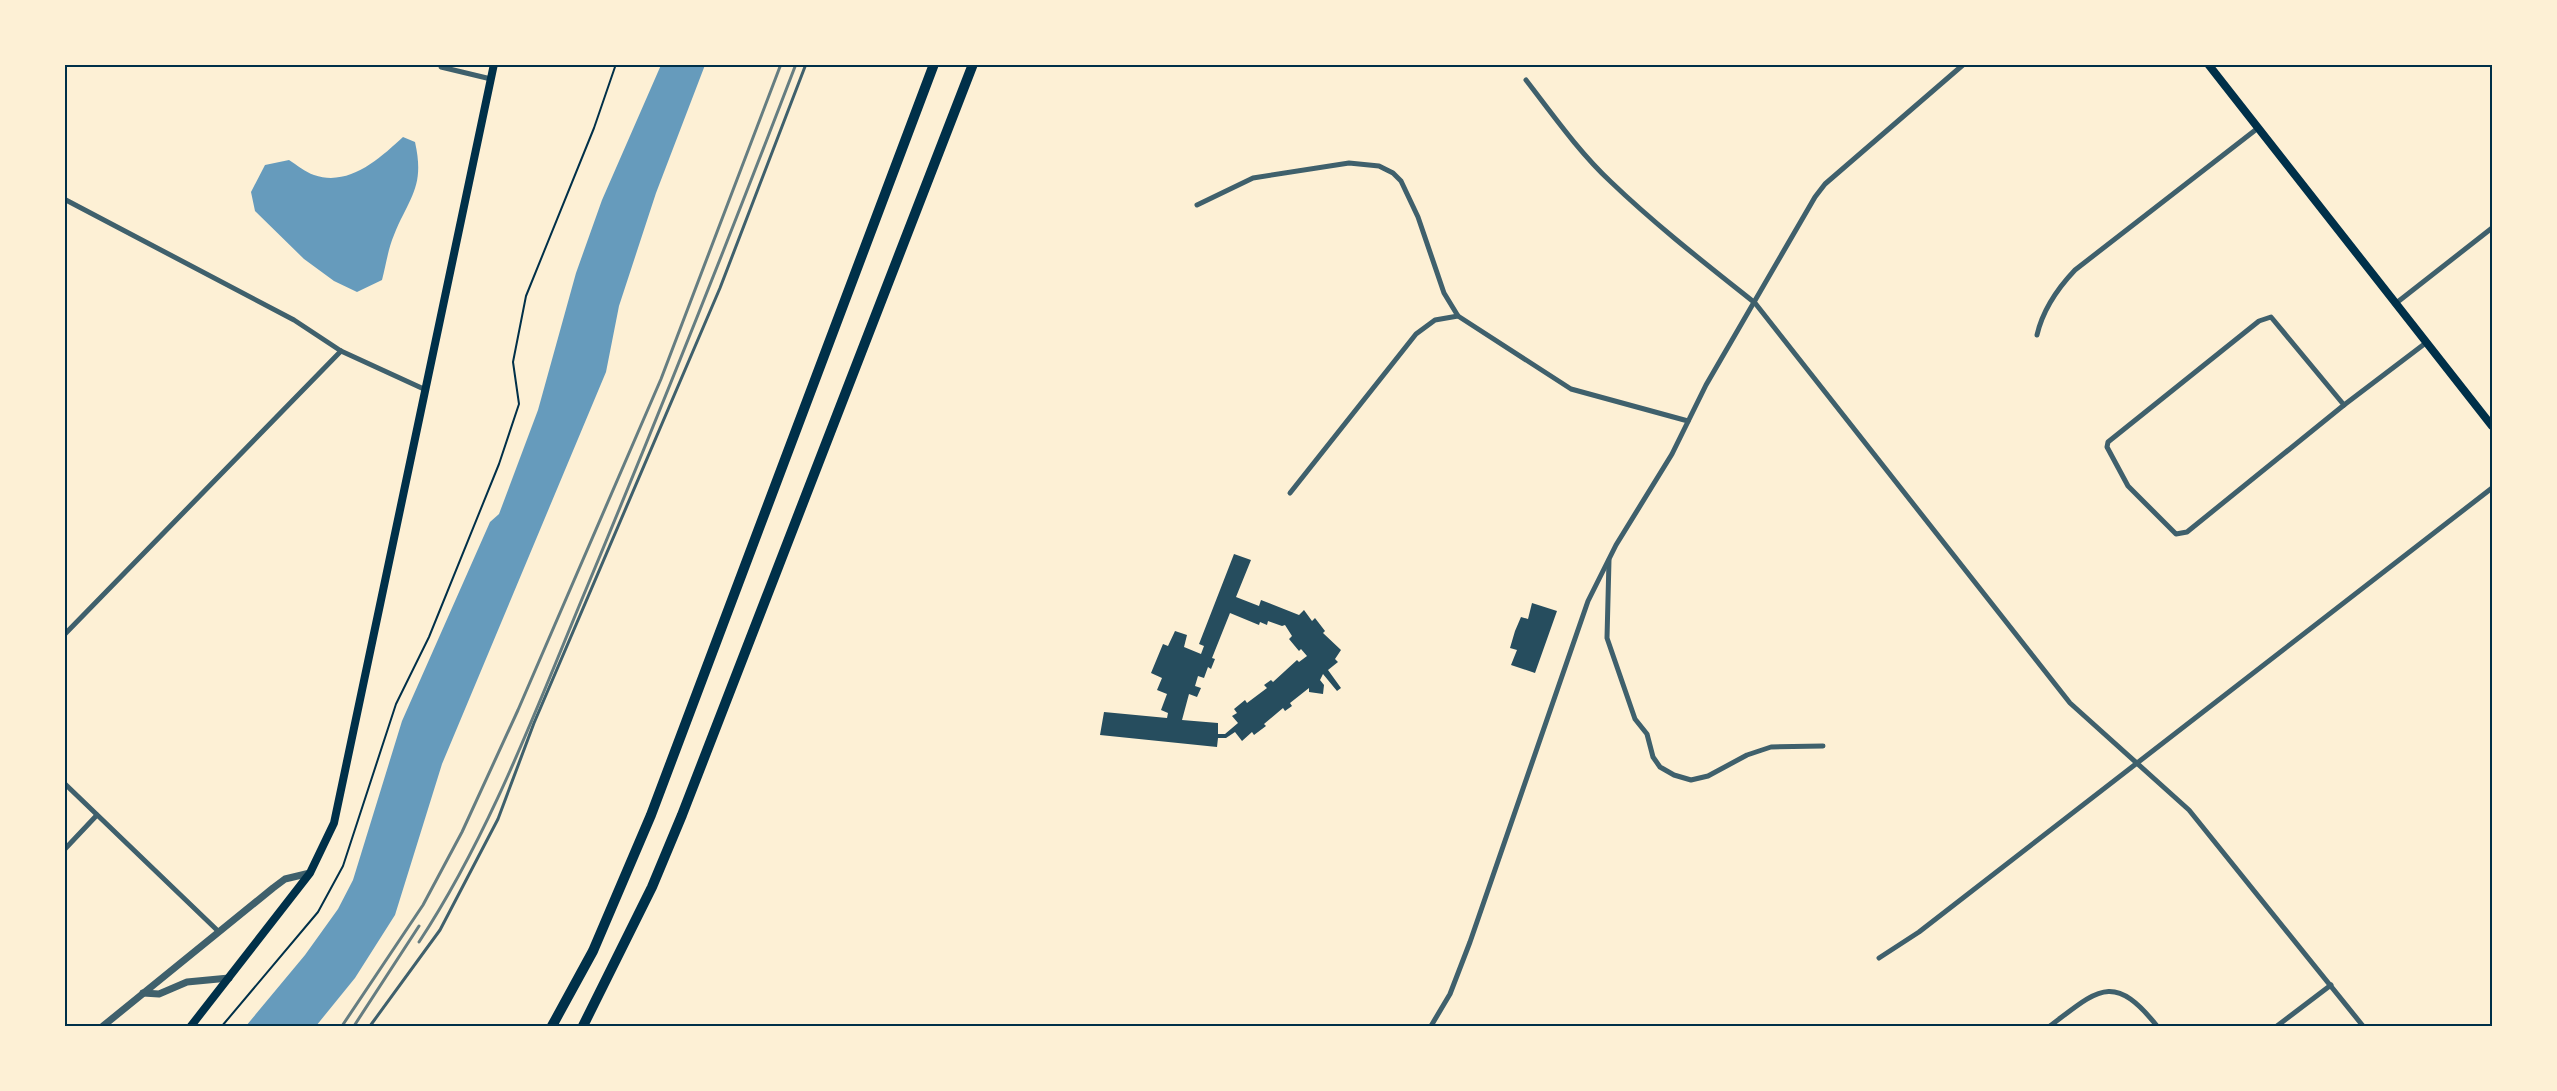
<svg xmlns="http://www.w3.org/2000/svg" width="2557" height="1091" font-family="'Sofia Sans Condensed',sans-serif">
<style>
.water{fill:#669bbc}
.building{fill:#264d5e;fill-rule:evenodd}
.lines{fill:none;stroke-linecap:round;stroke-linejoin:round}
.path{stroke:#003049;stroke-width:2}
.service{stroke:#3f606c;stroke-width:3}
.minor{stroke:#3f606c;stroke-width:5}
.tertiary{stroke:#3f606c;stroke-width:7}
.secondary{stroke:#003049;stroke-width:8}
.motorway{stroke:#003049;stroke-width:10}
.rail{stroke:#657d81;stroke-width:3}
.neatline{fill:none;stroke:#003049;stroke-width:2}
</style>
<rect width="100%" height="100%" fill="#fdf0d5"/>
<g class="water">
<polygon points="661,65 705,65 656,193 619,306 606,372 442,764 395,915 355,978 316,1026 246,1026 305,955 338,909 353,880 402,721 490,522 499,514 538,410 576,273 602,200"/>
<path d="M 403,137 L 415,142 C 425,187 410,196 394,235 C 388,249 386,265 382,280 L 357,292 L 334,281 L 304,259 L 255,211 L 251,192 L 265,165 L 289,160 C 297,165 305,172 314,175 C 349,187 379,159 403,137 Z"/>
</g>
<g class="building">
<path d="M 1234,554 L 1251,560 L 1236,597 L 1259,606 L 1261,600 L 1299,615 L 1304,610 L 1312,621 L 1315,618 L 1325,631 L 1323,633 L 1341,650 L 1335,659 L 1338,662 L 1328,670 L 1341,688 L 1337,691 L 1323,674 L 1320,680 L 1324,685 L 1323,694 L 1309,692 L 1309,688 L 1290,703 L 1292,706 L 1285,711 L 1283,708 L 1264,724 L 1266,726 L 1254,735 L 1252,732 L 1242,741 L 1235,732 L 1226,738 L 1218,738 L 1217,747 L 1100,735 L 1104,712 L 1167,718 L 1168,713 L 1161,710 L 1167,694 L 1157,690 L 1162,678 L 1151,673 L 1163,644 L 1168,646 L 1175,631 L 1187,635 L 1184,647 L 1201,654 L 1204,646 L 1199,644 ZM 1230,613 L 1259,625 L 1260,622 L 1267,625 L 1268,621 L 1282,626 L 1285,625 L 1292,636 L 1289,639 L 1299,651 L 1301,649 L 1307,656 L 1299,662 L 1297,660 L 1273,682 L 1271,680 L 1264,685 L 1267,688 L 1247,703 L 1245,700 L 1234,709 L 1237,713 L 1232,716 L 1238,723 L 1225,734 L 1218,734 L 1218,723 L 1182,720 L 1189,694 L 1197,697 L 1201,688 L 1195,686 L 1198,676 L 1204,678 L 1208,667 L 1211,669 L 1215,659 L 1212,658 Z"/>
<polygon points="1532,603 1557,611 1535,673 1511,665 1517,650 1510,648 1515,631 1521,617 1528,619"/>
</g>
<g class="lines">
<polyline class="path" points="222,1026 318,912 343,866 396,704 429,637 499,464 519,404 513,362 526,296 594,128 616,64"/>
<polyline class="service" points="370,1026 440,930 498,819 534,723 720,288 806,64"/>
<g class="minor">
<polyline points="441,64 441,67 491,79"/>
<path d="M 1526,80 C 1553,115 1579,152 1611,182 C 1657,226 1706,264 1755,303 L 2070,703 L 2189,810 L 2363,1026"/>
<polyline points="64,199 294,320 341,351 426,390"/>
<polyline points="1197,205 1253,178 1349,163 1379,166 1393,173 1401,181 1418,217 1444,293 1458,316 1571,389 1688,421"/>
<polyline points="2395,304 2492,228"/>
<polygon points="2271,317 2344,405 2187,532 2176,534 2128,486 2107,447 2108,442 2259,321"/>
<path d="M 2037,335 C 2043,309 2057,289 2075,270 L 2258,128"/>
<polyline points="2344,405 2427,342"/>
<polyline points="1290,493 1416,334 1435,320 1458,316"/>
<polyline points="1609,560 1607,638 1635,719 1647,734 1653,757 1660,767 1674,775 1691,780 1708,776 1747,755 1771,747 1823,746"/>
<polyline points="64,635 341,351"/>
<polyline points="64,783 218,931"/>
<polyline points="64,850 97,815"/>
<polyline points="1879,958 1919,932 2492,488"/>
<polyline points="1431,1026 1450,994 1470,942 1588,601 1616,545 1672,454 1706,385 1815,197 1825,184 1964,64"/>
<path d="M 2050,1026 C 2098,990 2113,971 2157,1026"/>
<polyline points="2277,1026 2331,985"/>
</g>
<g class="tertiary">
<polyline points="143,993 159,994 187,982 229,978"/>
<polyline points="103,1026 273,888 285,879 310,873"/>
</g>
<g class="secondary">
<polyline points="2208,64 2492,426"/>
<polyline points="191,1026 310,873 334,823 494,64"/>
</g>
<g class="motorway">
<polyline points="552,1026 593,951 651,815 934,64"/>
<polyline points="583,1026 652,887 682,815 973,64"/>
</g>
<g class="rail">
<path d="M 419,942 C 488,837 534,715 582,599 C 656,422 727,244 796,64"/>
<polyline points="342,1026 423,905 462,832 518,710 661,379 781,64"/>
<polyline points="354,1026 419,926"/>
</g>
</g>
<rect width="2557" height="1091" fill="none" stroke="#fdf0d5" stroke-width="132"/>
<rect x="66" y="66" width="2425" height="959" class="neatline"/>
</svg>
